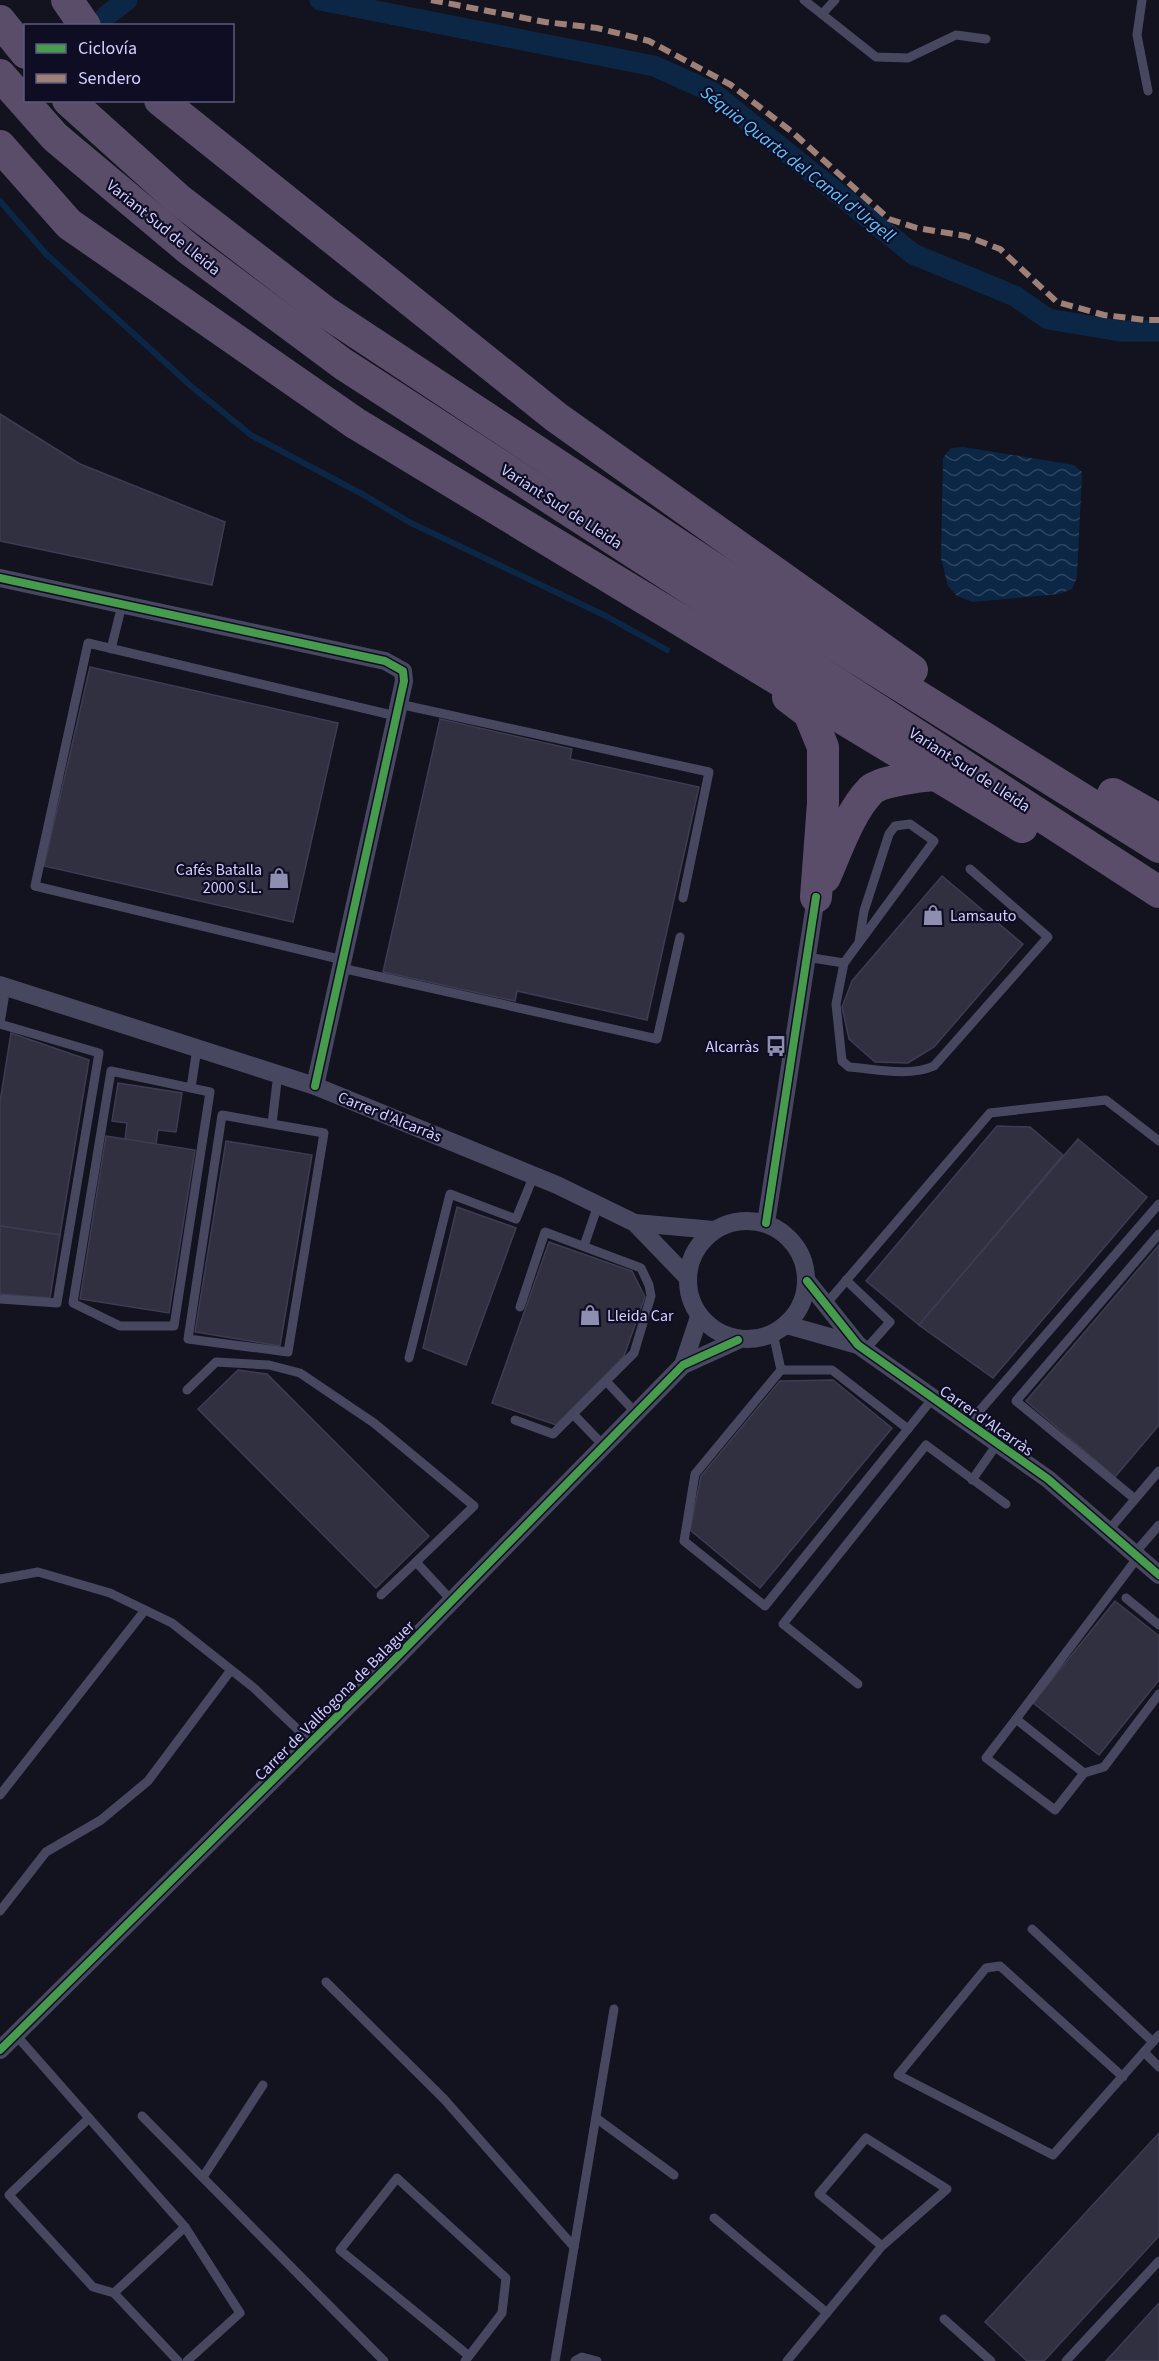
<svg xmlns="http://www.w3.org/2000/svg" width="1159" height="2361" font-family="'Source Sans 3',sans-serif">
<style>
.water{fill:url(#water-waves)}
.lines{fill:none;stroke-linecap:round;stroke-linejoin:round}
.stream{stroke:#0c2746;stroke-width:6}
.canal{stroke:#0c2746;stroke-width:21}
.building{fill:#313041;stroke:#3e3c53;stroke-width:1.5}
.service{stroke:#474860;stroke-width:9}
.minor{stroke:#474860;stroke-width:18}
.trunk{stroke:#5a4d6a;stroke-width:32}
.quiet{stroke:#9e8076;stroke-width:6;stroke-dasharray:12 6;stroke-linecap:butt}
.cycleway-casing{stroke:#0f0d24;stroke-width:11}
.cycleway{stroke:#469c4c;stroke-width:8}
.labels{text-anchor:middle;stroke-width:4.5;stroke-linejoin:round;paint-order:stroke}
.street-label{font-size:16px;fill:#d1d0ff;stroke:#0f0d24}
.poi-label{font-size:16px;fill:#d1d0ff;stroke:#0f0d24;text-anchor:end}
.water-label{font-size:18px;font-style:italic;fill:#5ec4ff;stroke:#0f0d24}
</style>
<defs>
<pattern id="water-waves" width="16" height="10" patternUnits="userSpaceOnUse" patternTransform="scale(1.5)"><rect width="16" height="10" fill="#0c2746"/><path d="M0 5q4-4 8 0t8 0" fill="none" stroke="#2e4562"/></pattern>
</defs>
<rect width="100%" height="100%" fill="#13121f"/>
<polygon class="water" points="963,447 1074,465 1082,472 1077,577 1072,589 1059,594 973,602 957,596 948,586 941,558 943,458 951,448"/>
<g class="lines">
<polyline class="stream" points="0,201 46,254 191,386 251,435 364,495 409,522 606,616 667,650"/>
<g class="canal">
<polyline points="320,0 654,66 712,92 913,254 1015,296 1048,319 1120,331 1159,331"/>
<polyline points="106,16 127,0"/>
</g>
</g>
<g class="building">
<polygon points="0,414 80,464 225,522 212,585 0,541"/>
<polygon points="90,667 338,723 293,922 44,866"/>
<polygon points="440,719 572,749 570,759 699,787 647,1020 517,991 515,1001 383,972"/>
<polygon points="942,876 1023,944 934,1047 908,1063 875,1062 849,1039 842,1007 852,981"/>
<polygon points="11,1033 89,1060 60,1235 0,1226 0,1102"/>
<polygon points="118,1083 182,1093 176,1132 158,1130 156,1144 125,1139 127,1123 112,1121"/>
<polygon points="997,1126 1030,1127 1063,1155 919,1325 866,1281"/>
<polygon points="106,1136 195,1150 169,1313 80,1299"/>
<polygon points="1078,1139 1147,1197 993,1378 919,1325"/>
<polygon points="226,1141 312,1155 280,1346 195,1332"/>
<polygon points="457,1207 516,1228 466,1365 423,1348"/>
<polygon points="0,1226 60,1235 50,1298 0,1294"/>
<polygon points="549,1242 632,1271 645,1297 624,1356 556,1425 492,1403"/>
<polygon points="1159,1245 1159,1425 1115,1477 1026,1401"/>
<polygon points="238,1370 267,1374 429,1536 376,1588 198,1409"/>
<polygon points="833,1380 892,1428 760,1588 690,1530 701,1476 780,1381"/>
<polygon points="1115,1601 1159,1636 1159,1680 1099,1755 1033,1703"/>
<polygon points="1159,2133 1159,2236 1044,2361 1027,2361 985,2322"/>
<polygon points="1159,2303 1159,2361 1106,2361"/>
</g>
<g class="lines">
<g class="service">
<polyline points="804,0 876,57 908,58 956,35 986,39"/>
<polyline points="1142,0 1137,35 1148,91"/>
<polyline points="822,14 835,0"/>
<polyline points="111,649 122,605"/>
<polyline points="399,704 709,772 683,898"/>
<path d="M 806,957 L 844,963 L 836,1004 L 842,1061 L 849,1067 C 876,1069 909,1077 934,1066 L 1048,937 L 970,869"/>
<polyline points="343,960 35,886 88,643 396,716"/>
<polyline points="844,963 934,841 910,824 895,826 889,834 864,911 859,942"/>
<polyline points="341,968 657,1039 680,937"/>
<polyline points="0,1023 6,987"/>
<polyline points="0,1024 99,1053 57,1303 0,1299"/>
<polyline points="191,1088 210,1092 174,1326 120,1326 73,1303 111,1071 191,1088 197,1048"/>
<polyline points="272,1124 324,1133 288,1352 188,1339 222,1115 272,1124 278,1073"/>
<polyline points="584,1246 598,1205"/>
<polyline points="846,1280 890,1322 865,1350"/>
<polyline points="826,1304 990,1113 1106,1100 1159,1141"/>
<polyline points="773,1333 781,1370"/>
<polyline points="409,1358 450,1194 516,1219 534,1175"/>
<polyline points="781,1370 695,1474 684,1541 765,1606 933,1398"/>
<polyline points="781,1370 832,1370 908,1429"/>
<polyline points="606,1381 636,1413"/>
<polyline points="187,1390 216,1362 269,1365 300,1373 374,1423 474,1506 416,1562 452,1601"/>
<polyline points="573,1414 604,1446"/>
<polyline points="515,1420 553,1434 634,1353 651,1296 649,1285 641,1268 545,1232 520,1307"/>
<polyline points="969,1423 1159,1204"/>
<polyline points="972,1480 998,1443"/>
<polyline points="1135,1499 1016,1401 1159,1234"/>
<polyline points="1108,1531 1159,1471"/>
<polyline points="1134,1554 1159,1525"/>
<polyline points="1138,1557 1016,1719 1084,1773 1104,1767 1159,1694"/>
<polyline points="0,1579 38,1572 110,1593 172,1623 254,1688 311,1742"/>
<polyline points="381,1595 416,1562"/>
<polyline points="1126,1598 1159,1625"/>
<polyline points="858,1684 783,1624 926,1445 1006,1504"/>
<polyline points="1016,1719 986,1758 1055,1810 1084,1773"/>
<polyline points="0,1795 145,1610"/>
<polyline points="0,1911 46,1852 101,1820 148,1781 231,1670"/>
<polyline points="1032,1929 1153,2042"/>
<polyline points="326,1982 444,2099 574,2247"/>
<polyline points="15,2034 185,2227 240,2313 187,2361"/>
<polyline points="1144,2052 1159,2067"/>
<polyline points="1123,2077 1000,1966 986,1968 898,2075 1053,2155 1159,2035"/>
<polyline points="142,2116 384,2361"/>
<polyline points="89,2118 9,2195 93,2287 114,2293"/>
<polyline points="596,2118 674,2175"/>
<polyline points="203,2177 263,2085"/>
<polyline points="714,2218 827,2313"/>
<polyline points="944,2319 991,2361"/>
<polyline points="178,2361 114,2293 185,2227"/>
<polyline points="465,2361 469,2356 502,2313 506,2278 397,2178 340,2250 469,2356"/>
<polyline points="555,2361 614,2009"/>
<polyline points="575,2361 582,2357 597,2361"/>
<polyline points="787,2361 882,2246 947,2189 866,2138 819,2194 882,2246"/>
<polyline points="1066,2361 1159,2261"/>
</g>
<g class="minor">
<polyline points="0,578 385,661 403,671 404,681 315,1086"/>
<polyline points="0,985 315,1086 557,1185 635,1223 687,1277"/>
<circle cx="747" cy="1280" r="59"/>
<polyline points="635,1223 714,1230"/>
<polyline points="766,1223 816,897"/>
<polyline points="807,1281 858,1345 1048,1479 1159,1575"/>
<polyline points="787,1325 858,1345"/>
<polyline points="683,1365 699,1317"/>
<polyline points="0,2050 392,1662 683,1365 738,1340"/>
</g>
<g class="trunk">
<polyline points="67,0 85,26"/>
<polyline points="0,21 26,53"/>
<polyline points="0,75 55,137 191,251 343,364 1159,892"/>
<polyline points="68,100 178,199 324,311 733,581 1159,847"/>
<polyline points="160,100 556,417 912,670"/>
<polyline points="0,146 69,224 355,423 1022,827"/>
<polyline points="788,697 809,713 823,747 823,803 816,897"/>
<polyline points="1113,794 1159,820"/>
<path d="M 825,877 C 837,850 850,811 871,790 C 881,781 921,776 935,775"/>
</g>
<polyline class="quiet" points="431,0 545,22 597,28 649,41 731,85 791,131 889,219 917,228 966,236 1000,249 1057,302 1104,315 1146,320 1159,320"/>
<defs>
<g id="cycleway">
<polyline points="0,578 385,661 403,671 404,681 315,1086"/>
<polyline points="766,1223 816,897"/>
<polyline points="807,1281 858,1345 1048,1479 1159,1575"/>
<polyline points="0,2050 392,1662 683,1365 738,1340"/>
</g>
</defs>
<use href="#cycleway" class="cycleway-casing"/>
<use href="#cycleway" class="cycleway"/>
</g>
<defs>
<symbol id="shop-bare" viewBox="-9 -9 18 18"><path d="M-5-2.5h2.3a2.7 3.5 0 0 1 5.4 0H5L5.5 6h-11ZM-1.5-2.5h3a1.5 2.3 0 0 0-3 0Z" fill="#8e8eb1" stroke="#0f0d24" stroke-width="2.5" paint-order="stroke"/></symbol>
<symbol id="bus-bare" viewBox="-9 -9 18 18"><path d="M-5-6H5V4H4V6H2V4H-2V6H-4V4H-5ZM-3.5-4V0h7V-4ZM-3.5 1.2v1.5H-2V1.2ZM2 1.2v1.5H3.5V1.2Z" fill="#8e8eb1" stroke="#0f0d24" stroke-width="2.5" paint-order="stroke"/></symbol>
</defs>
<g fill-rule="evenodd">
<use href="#shop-bare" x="264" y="863" width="30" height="30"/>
<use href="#shop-bare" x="918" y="900" width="30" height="30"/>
<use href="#bus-bare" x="761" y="1031" width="30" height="30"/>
<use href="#shop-bare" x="575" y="1300" width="30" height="30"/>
</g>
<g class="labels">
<g class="street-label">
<text transform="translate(164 227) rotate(39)" y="6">Variant Sud de Lleida</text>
<text transform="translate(562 506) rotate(33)" y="6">Variant Sud de Lleida</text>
<text transform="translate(970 769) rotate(33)" y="6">Variant Sud de Lleida</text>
<text transform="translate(390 1116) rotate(22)" y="6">Carrer d'Alcarràs</text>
<text transform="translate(987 1420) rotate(35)" y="6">Carrer d'Alcarràs</text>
<text transform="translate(334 1700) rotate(-45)" y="6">Carrer de Vallfogona de Balaguer</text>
</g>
<g class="poi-label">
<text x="262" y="875">Cafés Batalla<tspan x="262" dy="18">2000 S.L.</tspan></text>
<text x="950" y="921" text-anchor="start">Lamsauto</text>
<text x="759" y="1052">Alcarràs</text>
<text x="607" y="1321" text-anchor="start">Lleida Car</text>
</g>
<g class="water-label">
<text transform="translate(798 164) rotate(38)" y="6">Séquia Quarta del Canal d'Urgell</text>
</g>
</g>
<rect x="24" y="24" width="210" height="78" fill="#0f0d24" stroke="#5d5b7c" stroke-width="1.5"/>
<rect x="36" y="44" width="30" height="9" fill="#469c4c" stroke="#5d5b7c" stroke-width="1.5"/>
<text x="78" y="54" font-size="18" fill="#d1d0ff">Ciclovía</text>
<rect x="36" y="74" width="30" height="9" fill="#9e8076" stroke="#5d5b7c" stroke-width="1.5"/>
<text x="78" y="84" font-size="18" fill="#d1d0ff">Sendero</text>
</svg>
